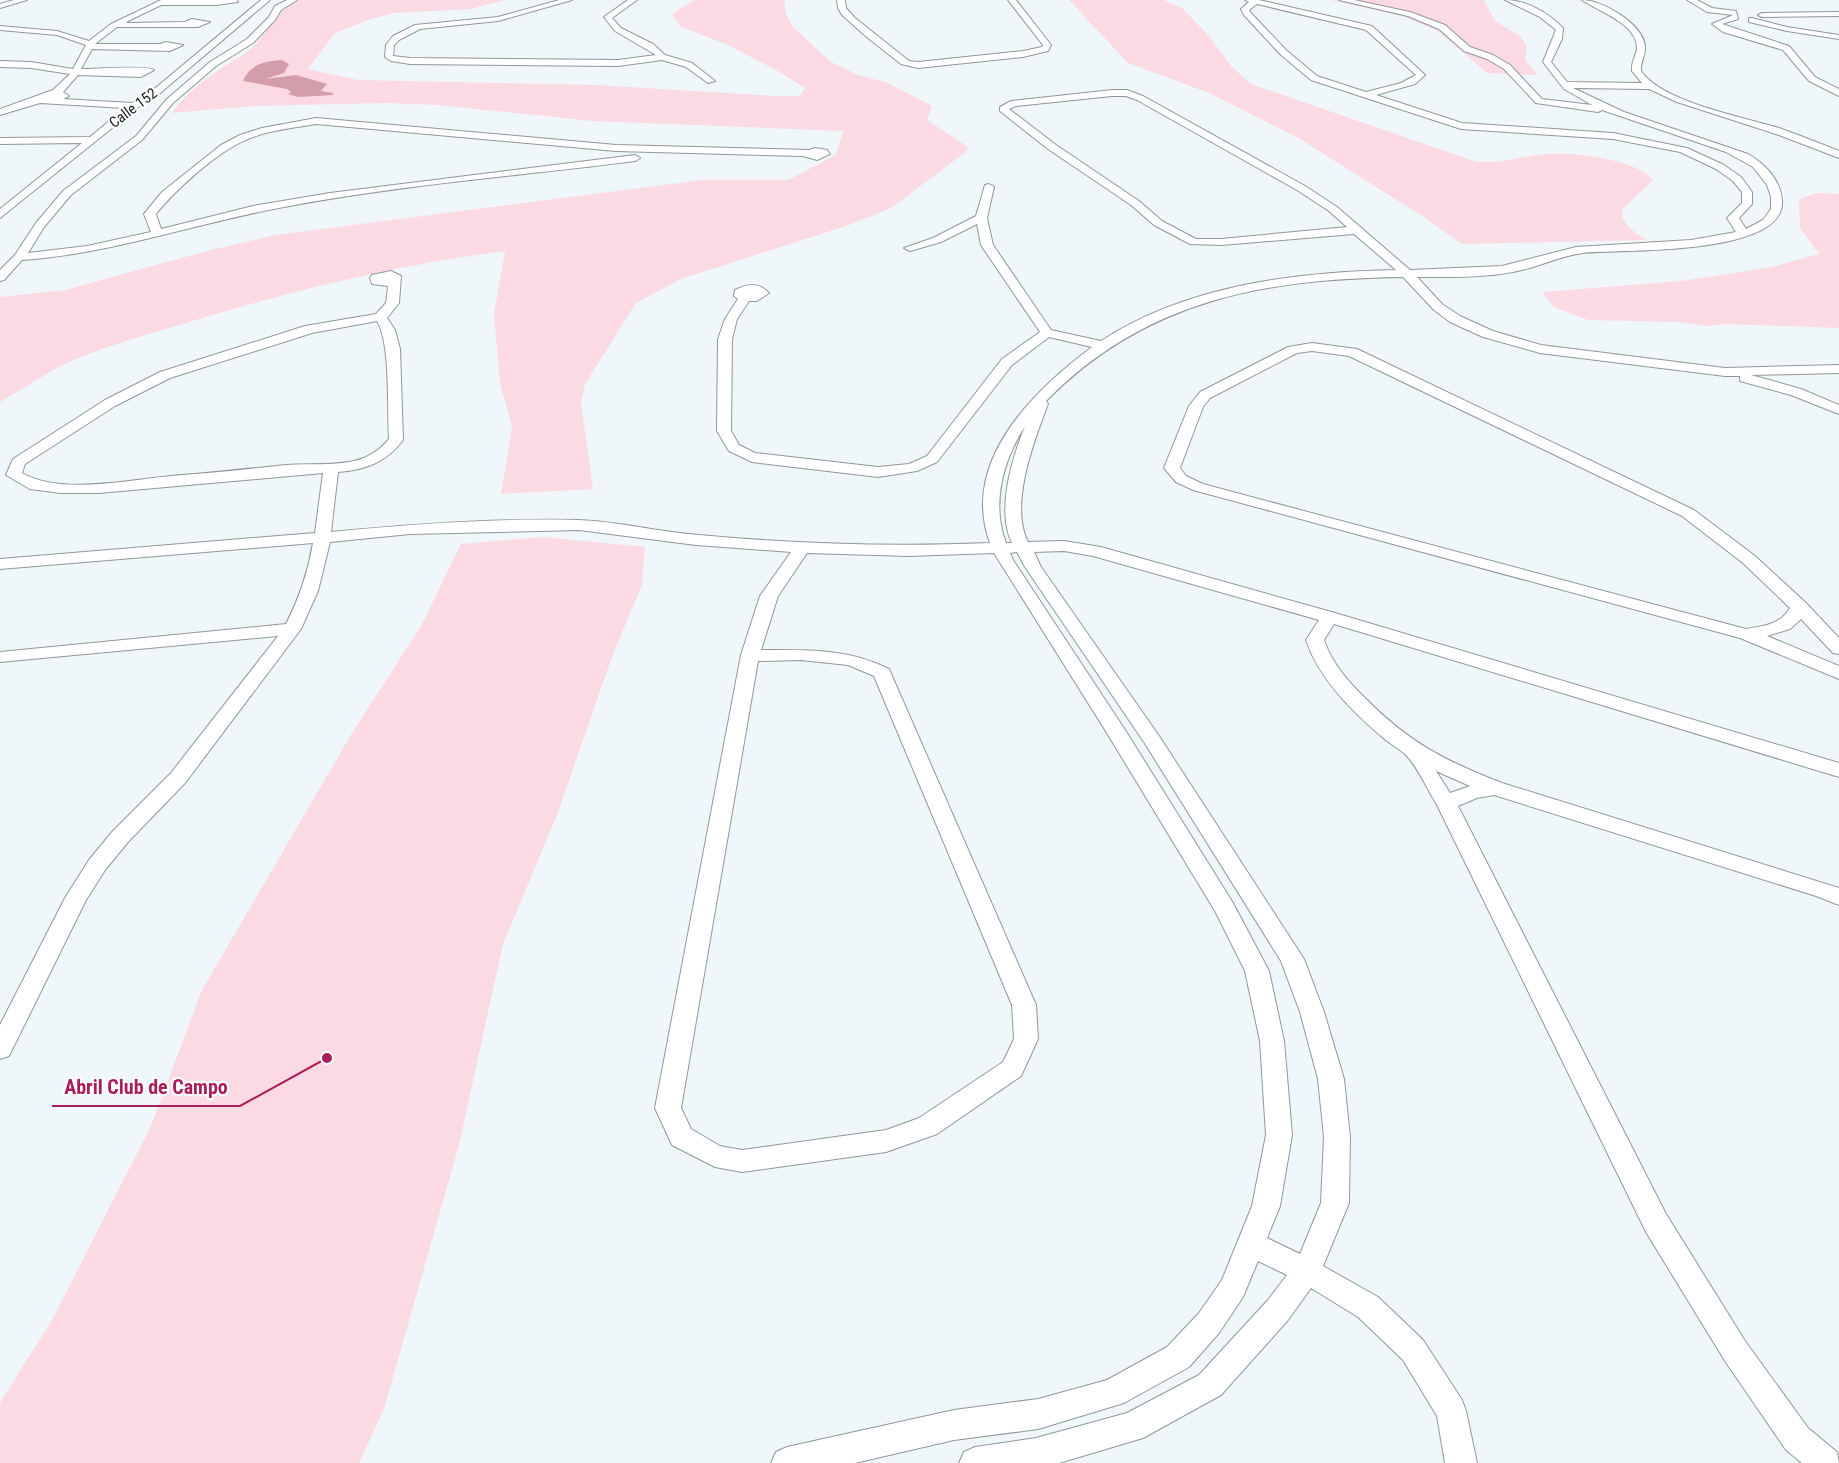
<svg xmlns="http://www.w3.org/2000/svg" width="1839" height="1463" font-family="'Roboto Condensed',sans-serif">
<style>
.green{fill:#fbdae3}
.water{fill:#d39dac}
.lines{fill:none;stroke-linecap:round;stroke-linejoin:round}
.minor-casing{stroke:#90979a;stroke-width:2}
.minor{fill:#fff;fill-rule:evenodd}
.labels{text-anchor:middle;stroke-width:4.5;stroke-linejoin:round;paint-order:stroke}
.far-street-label{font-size:15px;fill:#151819;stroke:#fff}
.leader{fill:none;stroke:#aa1d5b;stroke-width:2}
.callout-dot{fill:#aa1d5b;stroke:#fff;stroke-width:2}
.callout-label{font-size:20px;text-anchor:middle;font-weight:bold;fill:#aa1d5b;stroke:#fff;stroke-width:4.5;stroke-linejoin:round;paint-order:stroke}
</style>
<rect width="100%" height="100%" fill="#f0f7fa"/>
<g class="green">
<path d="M 300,0 L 504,0 L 471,9 L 393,13 L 371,19 L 335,33 L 308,69 L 358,80 L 596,85 L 777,96 L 800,96 L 805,88 L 776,70 L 726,44 L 681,27 L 672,14 L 694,0 L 784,0 L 786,14 L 793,27 L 831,62 L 858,75 L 888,83 L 932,106 L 927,120 L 968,147 L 967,151 L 891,208 L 849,225 L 681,279 L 636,303 L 585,384 L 581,403 L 593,489 L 501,494 L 512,427 L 500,383 L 494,314 L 505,251 C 403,264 304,288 206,317 C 163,330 118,342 76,359 C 50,370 25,388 0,402 L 0,297 L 65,290 L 207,251 L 275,235 L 702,180 L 788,180 L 836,155 L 843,131 L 593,121 L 438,105 L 386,103 L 255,106 L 172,113 C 186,92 207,78 228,64 C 235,59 244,55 251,49 C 268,33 277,8 300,0 Z"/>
<path d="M 1069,0 L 1164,0 L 1182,8 L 1209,36 L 1231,66 L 1251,84 L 1471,160 C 1496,167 1522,155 1548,154 C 1574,152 1637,159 1653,180 L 1623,209 C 1619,224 1635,232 1646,240 L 1462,244 L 1422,216 L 1300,139 L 1209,93 L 1128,63 Z"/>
<polygon points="1331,0 1484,0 1495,21 1520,36 1527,46 1525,59 1537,75 1487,73 1438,31 1405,17"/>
<polygon points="1817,193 1839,194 1839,328 1727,324 1708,326 1680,322 1588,320 1554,307 1542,292 1682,281 1772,267 1819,254 1800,228 1799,199"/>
<polygon points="543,537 645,547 642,585 613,654 557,815 503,944 459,1145 384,1409 359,1463 0,1463 0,1403 52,1320 151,1126 202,990 352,733 421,626 461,544"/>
</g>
<path class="water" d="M 282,60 L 289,64 L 284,73 L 265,79 L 296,75 L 327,84 L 321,91 L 333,93 L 333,95 L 298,97 L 288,94 L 291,92 L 287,89 L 243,81 C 250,64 265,61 282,60 Z"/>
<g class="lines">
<defs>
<g id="minor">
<polygon points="14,0 27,0 0,8 0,4"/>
<path d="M 161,0 L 237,0 L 238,2 L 216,5 L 161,5 L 128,21 L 126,23 L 185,22 L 192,19 L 210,22 L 198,27 L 117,27 L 95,44 L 160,44 L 166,42 L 183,45 L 170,51 L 92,49 L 81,69 C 95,69 147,65 154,70 L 141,77 L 78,75 L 63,92 L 69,96 L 63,99 L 132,103 L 153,90 L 261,0 L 270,0 L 159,94 L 137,108 L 0,218 L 0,209 L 82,143 L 0,144 L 0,138 L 90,137 L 125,108 L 40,103 L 0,115 L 0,109 L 53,90 L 70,74 L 31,68 L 0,67 L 0,61 L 31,62 L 73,69 L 86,45 L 57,35 L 0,30 L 0,26 L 57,31 L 89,41 L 111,24 Z"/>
<path d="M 287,0 L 297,0 L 281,10 L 275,20 L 253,43 L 216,66 L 173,103 L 142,140 L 71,195 L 44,227 L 28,253 L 87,246 L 151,232 L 144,214 L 162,192 L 221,145 L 240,135 L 262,128 L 316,118 L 616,145 L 809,150 L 815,148 L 827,150 L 830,154 L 817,160 L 803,156 L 616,151 L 316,124 C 293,128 270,130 248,139 C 219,150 175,190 156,214 L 161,229 L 253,206 L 330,193 L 635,155 L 640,158 L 635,161 C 518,176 400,185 284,207 C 196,223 112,254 22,260 L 4,280 L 0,281 L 0,270 L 15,255 L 36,223 L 63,191 L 136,136 L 167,99 L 210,62 L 247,39 L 269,17 L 275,6 Z"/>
<polygon points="559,0 572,0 498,21 420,29 399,40 394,45 393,56 410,58 618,60 656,55 615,31 604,17 628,0 637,0 612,18 621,28 653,44 665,55 692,63 715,81 708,83 686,67 662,60 618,66 410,64 391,61 385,57 386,45 393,36 415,25 498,17"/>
<polygon points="837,0 845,0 846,8 855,18 909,61 918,62 1023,51 1042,47 1043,45 1008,0 1016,0 1051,45 1048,51 1023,57 918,68 901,64 868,38 842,15 838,8"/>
<path d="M 1245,0 L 1259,0 L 1372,26 L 1425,75 L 1415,84 L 1376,95 L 1462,123 L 1613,133 L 1687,148 L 1724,165 L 1741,177 L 1752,192 L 1752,204 L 1739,218 L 1746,229 L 1763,220 L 1771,209 L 1771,197 L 1767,185 L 1753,167 L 1726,152 L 1602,110 L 1598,112 L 1536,103 L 1504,69 L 1487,59 L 1464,51 L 1439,29 L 1408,16 L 1339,0 L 1354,0 L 1410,12 L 1445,25 L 1470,47 L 1493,55 L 1510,65 L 1542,99 L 1592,105 L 1564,89 L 1543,62 L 1556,30 L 1540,17 L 1505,0 C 1527,0 1548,13 1563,28 L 1562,39 L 1551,62 L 1567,82 L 1642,83 L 1632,71 C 1631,62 1636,56 1637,48 C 1637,23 1597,11 1582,0 C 1602,0 1644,24 1645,47 C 1646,55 1640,62 1641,71 C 1662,102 1743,117 1779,128 C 1799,135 1819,143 1839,151 L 1839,158 L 1779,135 L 1677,102 L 1649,89 L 1573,88 L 1624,112 L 1748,154 C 1765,164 1780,179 1782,200 C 1787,257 1620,249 1583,253 C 1559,256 1537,268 1513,272 C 1481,278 1448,277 1417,277 L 1442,304 L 1460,316 L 1493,331 L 1541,345 L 1725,368 L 1839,365 L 1839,373 L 1751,375 L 1801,389 L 1839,405 L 1839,414 L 1791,395 L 1740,381 L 1740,376 L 1725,376 L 1540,353 L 1483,337 L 1450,322 L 1434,310 L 1403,277 C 1266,279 1146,299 1046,401 L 1048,404 C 1034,441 1009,505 1028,542 L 1064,541 L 1101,547 L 1335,613 L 1839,763 L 1839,777 L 1334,624 L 1324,640 C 1332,663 1346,679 1363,696 C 1408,742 1443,760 1502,783 L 1839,888 L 1839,905 L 1816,896 L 1494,795 L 1477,798 L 1458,806 L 1666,1214 L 1745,1341 L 1808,1428 L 1837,1452 L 1839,1463 L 1802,1463 L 1786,1450 L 1725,1361 L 1646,1232 L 1437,805 C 1427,789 1418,767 1405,754 C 1398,748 1389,743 1382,737 C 1352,711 1319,679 1306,640 L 1319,620 L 1093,556 L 1064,551 L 1034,552 L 1041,567 L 1159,736 L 1304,959 L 1324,1012 L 1344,1079 L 1350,1137 L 1349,1203 L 1323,1266 L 1378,1297 L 1423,1340 L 1462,1400 L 1466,1411 L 1477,1463 L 1445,1463 L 1437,1416 L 1403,1360 L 1358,1317 L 1311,1288 L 1288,1320 L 1221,1395 L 1143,1438 L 1059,1463 L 959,1463 L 964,1452 L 975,1447 L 1036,1438 L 1127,1413 L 1199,1375 L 1268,1300 L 1287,1275 L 1258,1261 L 1243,1297 L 1219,1333 L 1189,1367 L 1124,1403 L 1038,1429 L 954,1440 L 855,1463 L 771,1463 L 776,1452 L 787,1447 L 954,1410 L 1038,1399 L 1107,1380 L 1167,1347 L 1199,1313 L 1222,1280 L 1252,1206 L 1266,1135 L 1260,1041 L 1245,971 L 1215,911 L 1107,733 L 994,553 L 909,556 L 807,553 L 778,596 L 761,650 C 806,650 848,648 889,669 L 1036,1005 L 1038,1039 L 1021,1076 L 937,1134 L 886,1152 L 742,1172 L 715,1167 L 672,1145 L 655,1108 L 741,655 L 760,596 L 791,552 L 696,545 L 579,530 L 410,534 L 330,542 L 318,591 L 301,629 L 185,783 L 128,842 L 105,870 L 86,900 L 9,1056 L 0,1059 L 0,1025 L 65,898 L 89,860 L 112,832 L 171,773 L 278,636 L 0,662 L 0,652 L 286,624 C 299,599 308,572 313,543 L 0,569 L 0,559 L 315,533 L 323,473 L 99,493 L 61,493 L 30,489 L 6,475 L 13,459 L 105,400 L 160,372 L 305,326 L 376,314 L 386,303 L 388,286 L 372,284 L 370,278 L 372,275 L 391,271 L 401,276 L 399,303 L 387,318 L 395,330 L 400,349 L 403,440 C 387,462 365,470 338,472 L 331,532 C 413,524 495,518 577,520 C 617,521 658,532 699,535 C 796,544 892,547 990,543 C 960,462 1033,391 1092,347 L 1049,337 L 1012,365 L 937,462 L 917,471 L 878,477 L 752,462 L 729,451 L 717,431 L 718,339 L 725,319 L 738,299 L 734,296 L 735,290 C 747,284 759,282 769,293 L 757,301 L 749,301 L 737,319 L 732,339 L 731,431 L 739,445 L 755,453 L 878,467 L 909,464 L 927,456 L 1002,359 L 1040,332 L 981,245 L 977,224 L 941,242 L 910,251 L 904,248 L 933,238 L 976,216 L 985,185 L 989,184 L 994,187 L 987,218 L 993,245 L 1051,330 L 1101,341 C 1187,285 1295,272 1396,270 L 1354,234 L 1221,245 L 1190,244 L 1154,225 L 1131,205 L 1048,149 L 1000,111 L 1000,107 L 1011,101 L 1112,90 L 1127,90 L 1143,96 L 1305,186 L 1337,207 L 1410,270 L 1502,266 L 1576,247 L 1691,240 L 1736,232 L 1727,218 L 1742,203 L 1742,192 L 1733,181 L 1716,169 L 1680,152 L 1613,139 L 1461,129 L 1311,80 L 1280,54 L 1244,15 L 1241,9 L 1249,2 ZM 1257,4 L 1366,30 L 1416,75 L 1401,83 L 1366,92 L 1317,76 L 1286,50 L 1250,12 L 1249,10 ZM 1112,96 L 1126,96 L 1137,100 L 1297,190 L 1329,211 L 1347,227 L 1221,239 L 1196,239 L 1162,221 L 1139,201 L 1056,145 L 1009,109 L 1016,106 ZM 377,321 C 391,343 387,411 389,439 C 380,450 368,458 354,461 C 332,466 308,463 286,465 C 248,469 210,473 171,476 C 129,480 60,495 22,473 L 25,464 L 115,406 L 170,378 L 312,333 ZM 1025,426 C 1012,458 996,511 1012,543 L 1006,543 C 991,503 1003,461 1025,426 ZM 1017,552 L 1025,567 L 1144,742 L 1281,961 L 1300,1012 L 1318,1079 L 1324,1137 L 1321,1203 L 1300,1254 L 1267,1238 L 1280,1206 L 1292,1135 L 1284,1041 L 1269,971 L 1233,903 L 1127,733 L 1013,560 L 1010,553 ZM 801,660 L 848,665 L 874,676 L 1012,1005 L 1014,1039 L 1003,1062 L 919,1118 L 886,1130 L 742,1150 L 720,1146 L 691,1129 L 681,1108 L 758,661 ZM 1436,771 L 1470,786 L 1450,793 Z"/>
<polygon points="1687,0 1697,0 1712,8 1736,11 1738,19 1722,24 1789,46 1815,77 1839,89 1839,96 1809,81 1783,50 1723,32 1712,24 1733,15 1707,12"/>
<polygon points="1839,12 1839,16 1762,17 1758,15 1762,13"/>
<polygon points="1752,18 1787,27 1839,35 1839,39 1787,31 1749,22 1749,18"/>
<path d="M 1312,343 L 1357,349 L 1694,510 L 1755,556 L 1806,603 L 1839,638 L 1839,654 L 1833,653 L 1801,619 L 1790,629 L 1767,636 L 1839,666 L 1839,679 L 1740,638 L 1193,490 L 1176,482 L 1164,468 L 1189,406 L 1200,392 L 1288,347 ZM 1312,351 L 1349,356 L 1682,516 L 1743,563 L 1790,608 C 1780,625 1764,626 1746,629 L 1203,484 L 1186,476 L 1180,468 L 1203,407 L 1210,398 L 1297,353 Z"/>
</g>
</defs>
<use href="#minor" class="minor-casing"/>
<use href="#minor" class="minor"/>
</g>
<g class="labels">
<g class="far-street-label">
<text transform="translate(133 108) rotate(-37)" y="5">Calle 152</text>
</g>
</g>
<path class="leader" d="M327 1058L240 1106H52"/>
<circle class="callout-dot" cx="327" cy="1058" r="6"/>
<g class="callout-label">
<text x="146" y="1094">Abril Club de Campo</text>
</g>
</svg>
